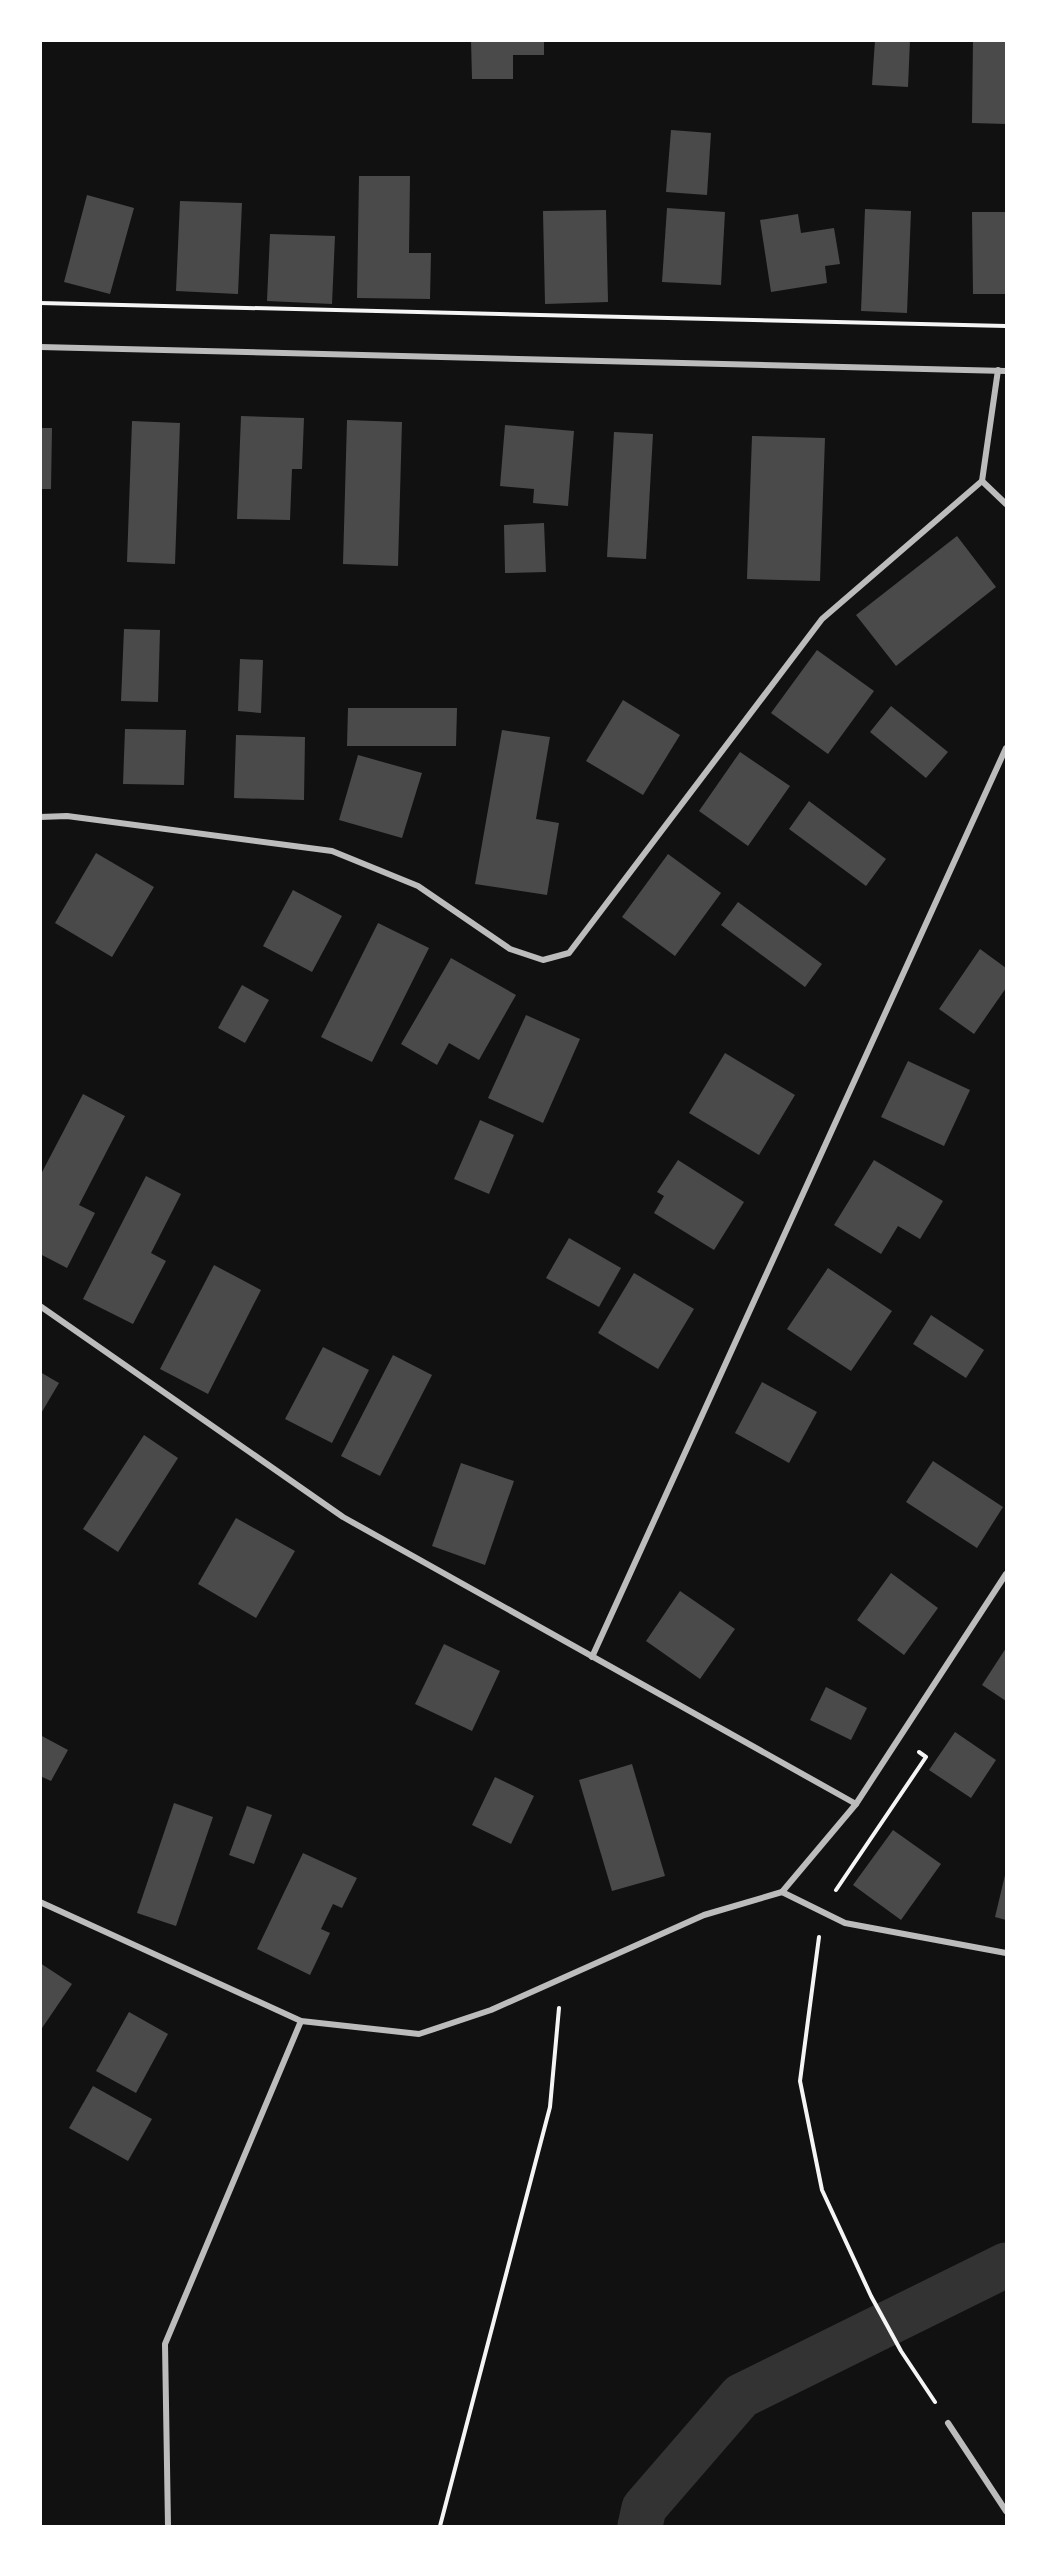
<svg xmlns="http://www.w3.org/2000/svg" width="1047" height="2567" font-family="'Fira Sans Condensed',sans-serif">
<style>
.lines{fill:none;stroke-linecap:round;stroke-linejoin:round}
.canal{stroke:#333;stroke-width:45}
.building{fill:#4a4a4a}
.path{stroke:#f5f5f5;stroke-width:4}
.minor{stroke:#bcbcbc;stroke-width:6}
</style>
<rect width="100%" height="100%" fill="#111"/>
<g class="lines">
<polyline class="canal" points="640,2526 644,2508 741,2396 1006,2265"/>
</g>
<g class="building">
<polygon points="471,40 544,40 544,55 513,55 513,79 472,79"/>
<polygon points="875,40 910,40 908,87 872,85"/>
<polygon points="973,40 1006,40 1006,124 972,123"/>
<polygon points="671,130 711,133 707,195 666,192"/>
<polygon points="359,176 410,176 409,253 431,253 430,299 357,298"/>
<polygon points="87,195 134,208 110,294 64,282"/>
<polygon points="180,201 242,203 238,294 176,291"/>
<polygon points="667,208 725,212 721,285 662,282"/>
<polygon points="865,209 911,211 907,313 861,311"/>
<polygon points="606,210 608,302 545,304 543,211"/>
<polygon points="972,212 1006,212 1006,294 973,294"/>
<polygon points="798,214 801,233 834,228 840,264 825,266 827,283 771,292 760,220"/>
<polygon points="270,234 335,236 332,304 267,301"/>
<polygon points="241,416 304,418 302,469 292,469 290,520 237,519"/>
<polygon points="347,420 402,422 398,566 343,564"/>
<polygon points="132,421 180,423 175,564 127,562"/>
<polygon points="505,425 574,431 568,506 533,503 534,489 500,486"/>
<polygon points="40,428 52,428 51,489 40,489"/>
<polygon points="614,432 653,434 646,559 607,557"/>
<polygon points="752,436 825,438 820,581 747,579"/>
<polygon points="544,523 546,572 505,573 504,525"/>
<polygon points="957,536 996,587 896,666 856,615"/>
<polygon points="124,629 160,630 158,702 121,701"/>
<polygon points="817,650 874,691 828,754 771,713"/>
<polygon points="240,659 263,660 261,713 238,711"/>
<polygon points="623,700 680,735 643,795 586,761"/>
<polygon points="891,706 948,752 926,778 870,732"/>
<polygon points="348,708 457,708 456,746 347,746"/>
<polygon points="125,729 186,730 184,785 123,784"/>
<polygon points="502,730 550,737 536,819 559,823 547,895 475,884"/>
<polygon points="236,735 305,737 304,800 234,798"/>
<polygon points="740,752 790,786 748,846 699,811"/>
<polygon points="358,755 422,773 402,838 339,820"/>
<polygon points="809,801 886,859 866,886 789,829"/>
<polygon points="96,853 154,887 112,957 55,923"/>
<polygon points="668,854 721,893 675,956 622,917"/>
<polygon points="293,890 342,916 312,972 263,946"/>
<polygon points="738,902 822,964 805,987 721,925"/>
<polygon points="378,923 429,948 372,1062 321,1037"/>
<polygon points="980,949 1006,968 1006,988 974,1034 939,1009"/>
<polygon points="451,958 516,995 479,1060 449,1043 437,1065 401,1044"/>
<polygon points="242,985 269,1000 245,1043 218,1028"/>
<polygon points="526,1015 580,1039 543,1123 488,1098"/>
<polygon points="725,1053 795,1095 759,1155 689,1113"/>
<polygon points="908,1061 970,1090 944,1146 881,1117"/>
<polygon points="83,1094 125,1116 79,1205 95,1213 67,1268 40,1254 40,1176"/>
<polygon points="480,1120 514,1135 489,1194 454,1179"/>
<polygon points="678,1160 744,1202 714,1250 654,1213 664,1196 657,1192"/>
<polygon points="874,1160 943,1201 920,1239 898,1226 881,1254 834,1225"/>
<polygon points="146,1176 181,1194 151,1253 166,1261 133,1324 83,1299"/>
<polygon points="569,1238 621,1268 599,1307 546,1278"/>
<polygon points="214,1265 261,1290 208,1394 160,1369"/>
<polygon points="828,1268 892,1311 851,1371 787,1329"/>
<polygon points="634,1273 694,1309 658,1369 598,1333"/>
<polygon points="931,1315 984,1350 966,1378 913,1344"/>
<polygon points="323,1347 369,1370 332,1443 285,1419"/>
<polygon points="393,1355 432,1375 380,1476 341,1456"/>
<polygon points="40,1372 59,1383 40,1415"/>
<polygon points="762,1382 817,1412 789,1463 735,1433"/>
<polygon points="144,1435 178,1458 118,1552 83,1529"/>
<polygon points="933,1461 1003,1507 977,1548 906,1502"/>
<polygon points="461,1463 514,1481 485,1565 432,1546"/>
<polygon points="236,1518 295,1551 256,1618 198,1584"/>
<polygon points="891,1573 938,1608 904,1655 857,1620"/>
<polygon points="680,1591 735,1629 700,1679 646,1641"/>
<polygon points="444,1644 500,1671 472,1731 415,1704"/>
<polygon points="1006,1648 1006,1701 982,1685"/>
<polygon points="826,1687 867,1708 851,1740 810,1720"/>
<polygon points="955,1732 996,1760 971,1798 929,1770"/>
<polygon points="40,1735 68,1750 51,1781 40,1776"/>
<polygon points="632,1764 665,1876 612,1891 579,1780"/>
<polygon points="495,1777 534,1796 511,1844 472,1825"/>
<polygon points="174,1803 213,1817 176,1926 137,1913"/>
<polygon points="247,1806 272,1815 254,1864 229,1855"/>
<polygon points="893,1830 941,1864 901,1920 853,1885"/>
<polygon points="303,1853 357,1878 342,1908 333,1904 321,1929 330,1933 310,1975 257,1949"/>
<polygon points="1006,1871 1006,1920 995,1917"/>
<polygon points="40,1963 72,1984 40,2031"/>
<polygon points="129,2012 168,2034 136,2093 96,2071"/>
<polygon points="93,2086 152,2119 128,2161 69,2128"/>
</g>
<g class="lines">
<g class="path">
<polyline points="40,303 1006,326"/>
<polyline points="836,1890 926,1757 919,1752"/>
<polyline points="819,1937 800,2081 822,2190 871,2296 901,2351 935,2402"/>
<polyline points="440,2526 550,2107 559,2008"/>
</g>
<g class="minor">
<polyline points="40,347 1006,371"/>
<polyline points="982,481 1006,504"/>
<polyline points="40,817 67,816 332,851 418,886 510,949 543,960 569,953 822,619 982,481 998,370"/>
<polyline points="40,1306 343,1517 856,1804"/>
<polyline points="592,1657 1006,748"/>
<polyline points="782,1892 845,1923 1006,1953"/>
<polyline points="40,1902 301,2021 419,2034 491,2010 704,1915 782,1892 856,1804 1006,1574"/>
<polyline points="948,2423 1006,2511"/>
<polyline points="168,2526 165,2344 301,2021"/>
</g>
</g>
<rect width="1047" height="2567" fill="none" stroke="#ffffff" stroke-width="84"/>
</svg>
